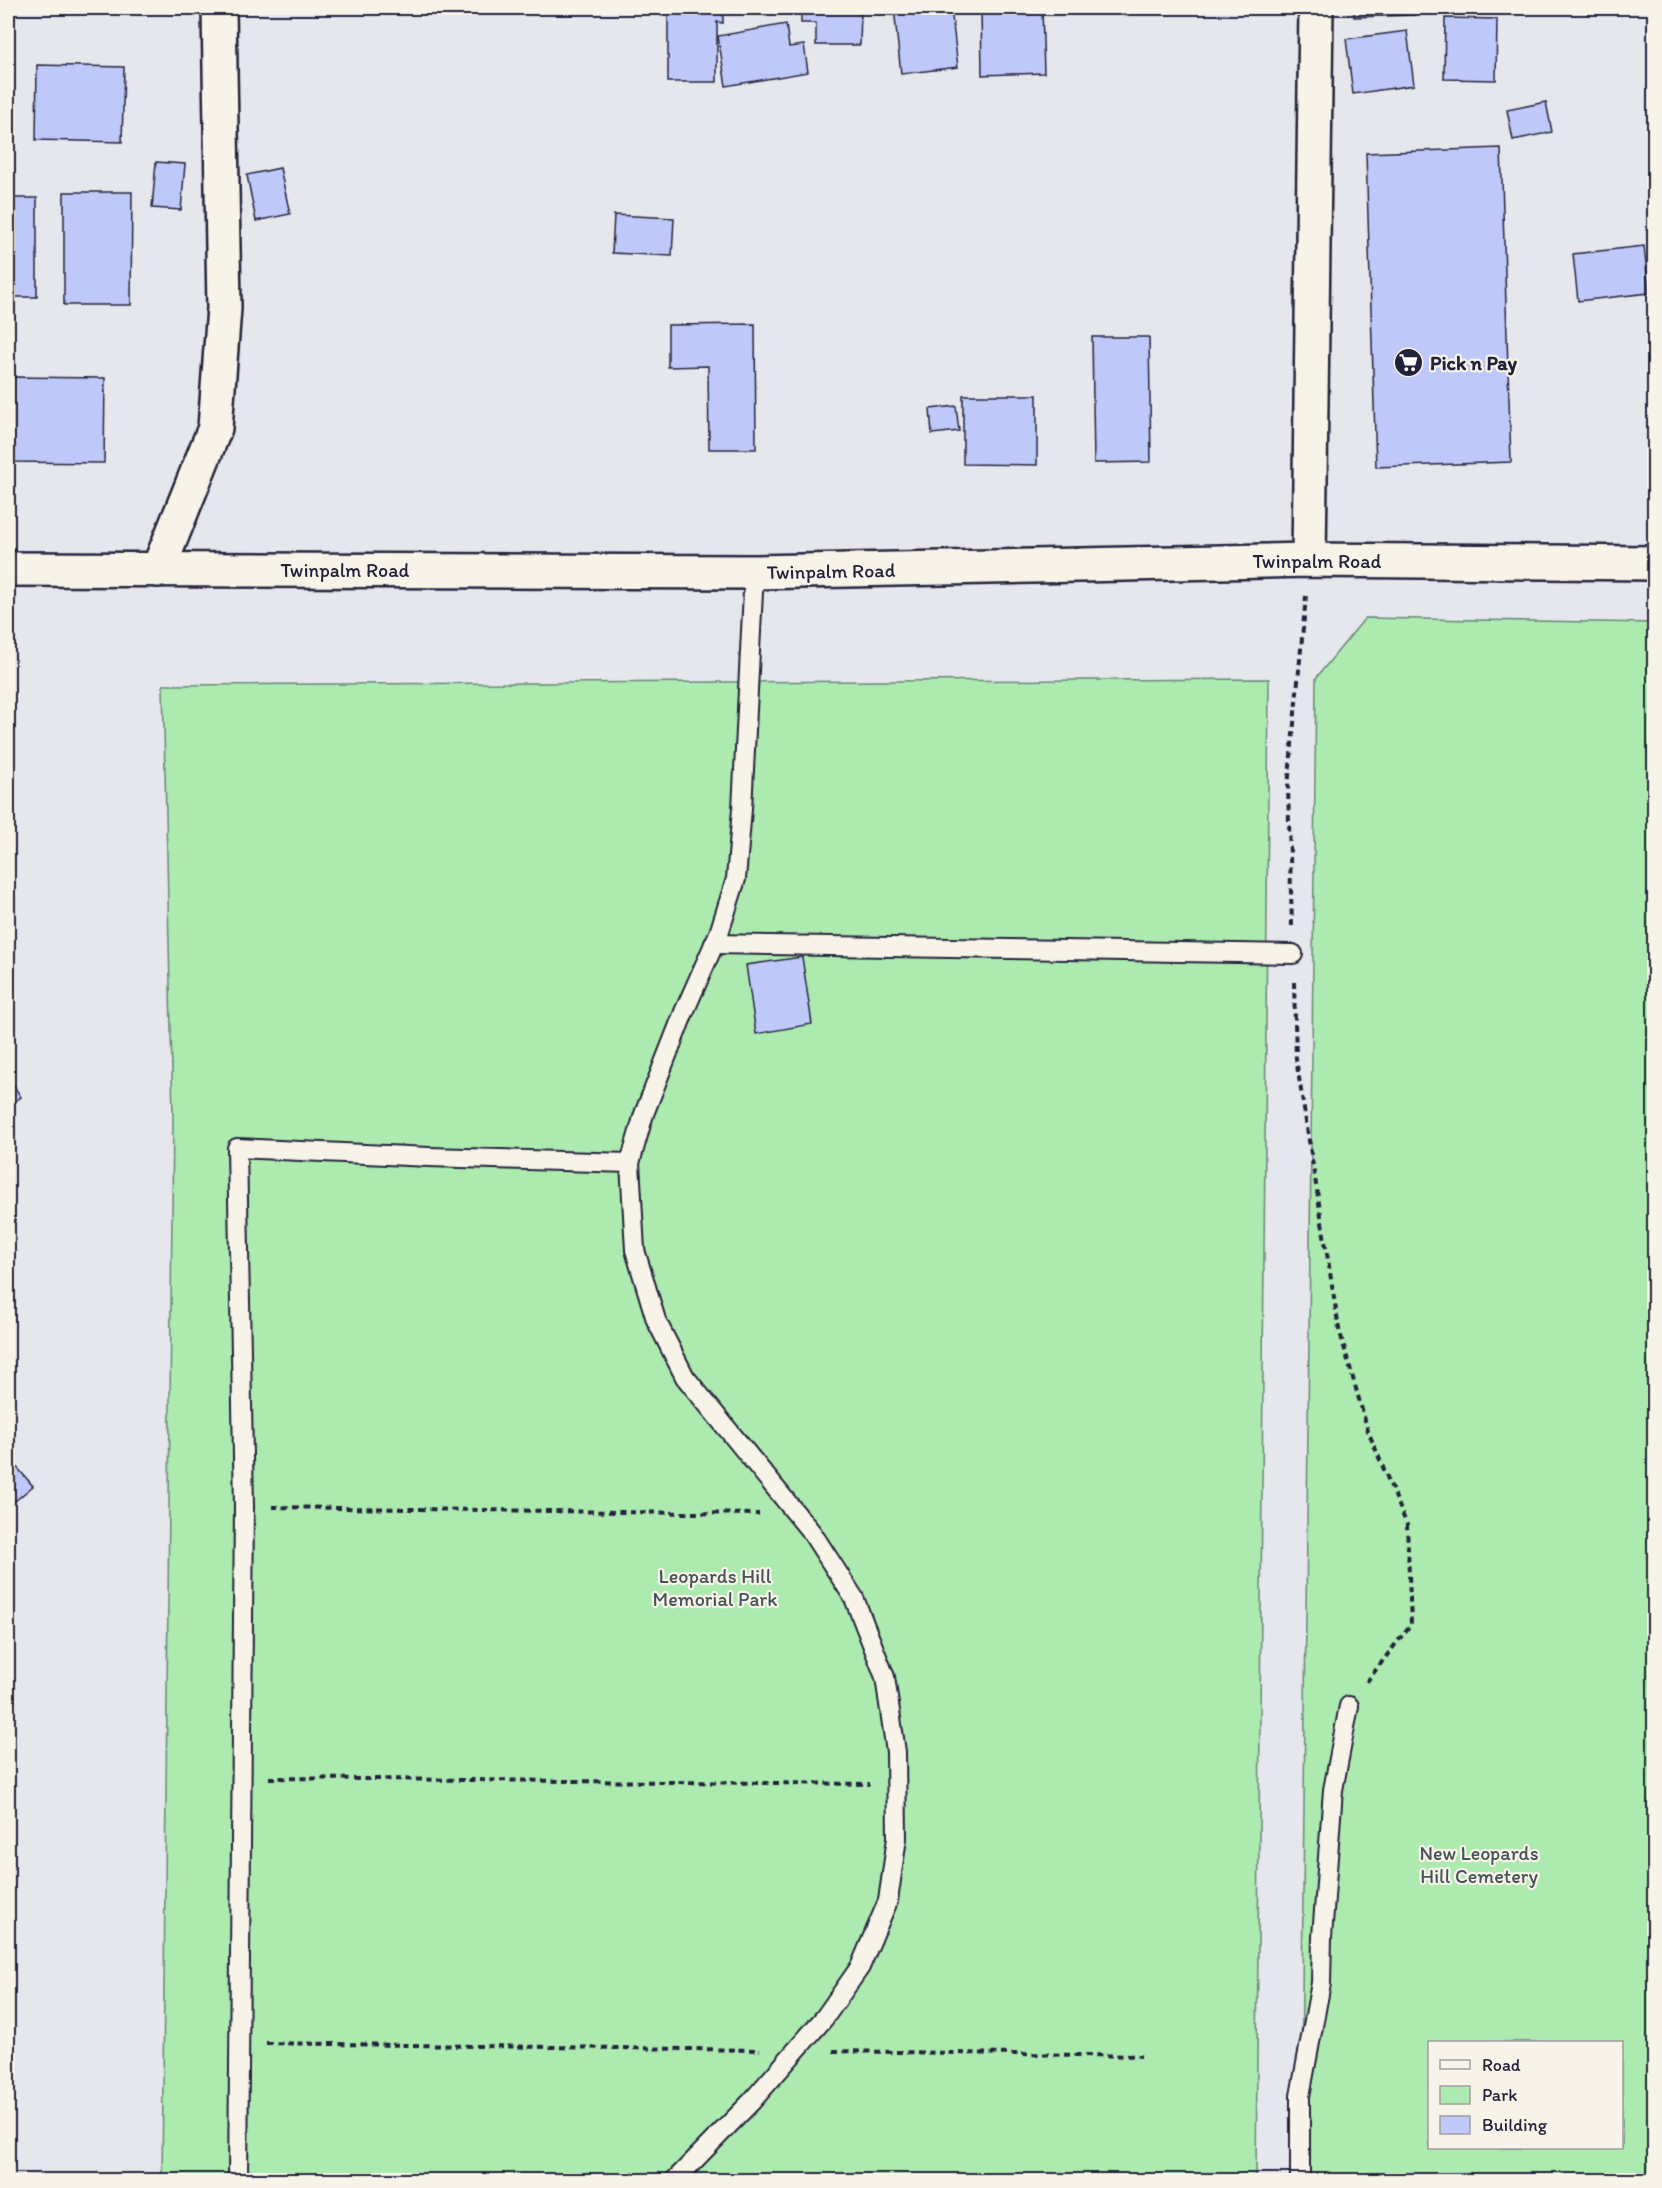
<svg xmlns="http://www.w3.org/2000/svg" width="1662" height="2188" font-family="Itim,sans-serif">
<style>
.green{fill:#adeab0;stroke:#688676;stroke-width:1.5;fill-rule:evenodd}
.building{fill:#bec9fa;stroke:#22223b;stroke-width:1.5}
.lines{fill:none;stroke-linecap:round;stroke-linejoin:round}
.service-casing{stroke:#22223b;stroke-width:22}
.minor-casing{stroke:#22223b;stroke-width:38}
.tertiary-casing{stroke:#22223b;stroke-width:38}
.secondary-casing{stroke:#22223b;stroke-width:38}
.path{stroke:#22223b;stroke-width:4;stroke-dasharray:6 4.5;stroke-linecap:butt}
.service{stroke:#f7f3e8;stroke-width:18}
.minor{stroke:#f7f3e8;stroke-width:33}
.tertiary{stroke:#f7f3e8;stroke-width:33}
.secondary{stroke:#f7f3e8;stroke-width:33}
.labels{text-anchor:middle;stroke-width:4.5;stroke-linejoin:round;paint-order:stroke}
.poi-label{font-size:20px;font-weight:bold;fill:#22223b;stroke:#f7f3e8;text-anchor:start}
.street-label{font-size:20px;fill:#22223b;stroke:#f7f3e8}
.park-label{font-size:20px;fill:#455458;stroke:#f7f3e8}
</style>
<rect width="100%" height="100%" fill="#e6e6ed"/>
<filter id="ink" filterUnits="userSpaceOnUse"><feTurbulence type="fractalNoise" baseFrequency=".0167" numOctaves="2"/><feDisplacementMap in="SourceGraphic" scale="12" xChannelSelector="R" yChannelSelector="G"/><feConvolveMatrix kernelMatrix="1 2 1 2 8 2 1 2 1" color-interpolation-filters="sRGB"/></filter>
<g filter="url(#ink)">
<g class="green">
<path d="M 1365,618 L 1654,623 L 1654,2180 L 1300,2180 L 1316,678 ZM 1430,2042 L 1622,2042 L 1622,2148 L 1430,2148 Z"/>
<polygon points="1269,679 1256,2180 162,2180 173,1115 163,685"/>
</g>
<g class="building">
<polygon points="668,8 723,8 723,23 717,22 717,82 668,82"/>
<polygon points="801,8 861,8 860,45 816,45 816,23 801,23"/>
<polygon points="894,8 951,8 958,67 901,74"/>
<polygon points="981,8 1042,8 1044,73 982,75"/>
<polygon points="1354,8 1414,8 1414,15 1354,17"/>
<polygon points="1445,18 1497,19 1496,80 1444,79"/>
<polygon points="786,24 789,47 804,45 808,72 726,86 718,36"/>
<polygon points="1407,31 1414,85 1353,94 1346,39"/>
<polygon points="8,65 13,65 14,138 8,138"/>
<polygon points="37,65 124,67 122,142 36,140"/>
<polygon points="1546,102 1552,132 1513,140 1507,110"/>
<polygon points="1501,148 1511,462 1376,467 1366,153"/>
<polygon points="156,162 185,164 181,210 152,208"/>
<polygon points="280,168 290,214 256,221 247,175"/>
<polygon points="64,192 132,192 131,305 64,305"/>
<rect x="8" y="198" width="29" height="99"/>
<polygon points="614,215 674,218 672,256 612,253"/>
<polygon points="1644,246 1649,293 1578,301 1573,254"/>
<polygon points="755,324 756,449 709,449 708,366 668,367 668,325"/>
<polygon points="1092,337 1149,337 1151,462 1094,463"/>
<polygon points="8,377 105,378 104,463 8,462"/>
<polygon points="963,395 1037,395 1037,465 963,464"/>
<polygon points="956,406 959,431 932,434 930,409"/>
<polygon points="802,957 812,1024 756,1034 746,965"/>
<polygon points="8,1077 21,1097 8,1106"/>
<polygon points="9,1458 33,1486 8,1507 8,1459"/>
</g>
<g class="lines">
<defs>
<g id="service">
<polyline points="714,944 1293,954"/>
<polyline points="238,2180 244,1507 237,1148 429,1157 630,1163"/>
<polyline points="675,2180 751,2102 825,2017 860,1967 888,1901 897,1838 896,1752 885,1677 854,1598 812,1533 685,1377 656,1320 635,1250 630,1163 644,1114 684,1012 719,933 736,879 742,809 754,572"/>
<polyline points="1300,2180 1300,2096 1321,1983 1322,1937 1333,1790 1349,1706"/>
</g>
<polyline id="minor" points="158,570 215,428 224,308 219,8"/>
<polyline id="tertiary" points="1309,560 1316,8"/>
<polyline id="secondary" points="8,569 754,572 1309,560 1654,563"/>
</defs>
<use href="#service" class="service-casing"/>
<use href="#minor" class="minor-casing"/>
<use href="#tertiary" class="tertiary-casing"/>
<use href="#secondary" class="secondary-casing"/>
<g class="path">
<polyline points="1292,926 1288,787 1306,596"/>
<polyline points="1294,982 1296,1059 1339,1329 1368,1431 1407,1525 1411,1624 1365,1684"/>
<polyline points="272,1507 759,1514"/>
<polyline points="269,1778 870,1784"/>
<polyline points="266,2043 760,2050"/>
<polyline points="833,2051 1141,2056"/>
</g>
<use href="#service" class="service"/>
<use href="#minor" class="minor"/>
<use href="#tertiary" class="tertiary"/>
<use href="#secondary" class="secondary"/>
</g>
</g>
<defs>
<symbol id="supermarket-disc" viewBox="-11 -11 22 22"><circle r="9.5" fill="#22223b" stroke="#f7f3e8"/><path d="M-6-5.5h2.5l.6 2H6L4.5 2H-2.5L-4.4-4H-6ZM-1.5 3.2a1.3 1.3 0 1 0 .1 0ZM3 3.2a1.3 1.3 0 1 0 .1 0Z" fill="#fff"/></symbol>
</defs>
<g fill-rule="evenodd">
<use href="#supermarket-disc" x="1392" y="346" width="33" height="33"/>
</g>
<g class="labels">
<g class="poi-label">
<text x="1430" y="370">Pick n Pay</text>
</g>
<g class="street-label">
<text x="1317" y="568">Twinpalm Road</text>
<text x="345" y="577">Twinpalm Road</text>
<text transform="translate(831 571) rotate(-1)" y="7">Twinpalm Road</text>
</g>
<g class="park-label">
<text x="715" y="1583">Leopards Hill<tspan x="715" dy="23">Memorial Park</tspan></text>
<text x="1479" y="1860">New Leopards<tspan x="1479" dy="23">Hill Cemetery</tspan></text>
</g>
</g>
<rect width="1662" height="2188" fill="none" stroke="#f7f3e8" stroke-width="30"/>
<rect x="15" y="15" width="1632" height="2158" fill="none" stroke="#22223b" stroke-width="2" filter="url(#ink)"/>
<rect x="1428" y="2041" width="195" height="108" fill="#f7f3e8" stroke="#a29fa3" stroke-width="1.5"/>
<rect x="1440" y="2060" width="30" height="9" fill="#f7f3e8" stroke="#a29fa3" stroke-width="1.5"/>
<text x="1482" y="2071" font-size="18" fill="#22223b">Road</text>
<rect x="1440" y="2086" width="30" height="18" fill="#adeab0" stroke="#a29fa3" stroke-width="1.5"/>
<text x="1482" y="2101" font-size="18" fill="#22223b">Park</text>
<rect x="1440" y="2116" width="30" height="18" fill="#bec9fa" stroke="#a29fa3" stroke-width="1.5"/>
<text x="1482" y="2131" font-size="18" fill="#22223b">Building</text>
</svg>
